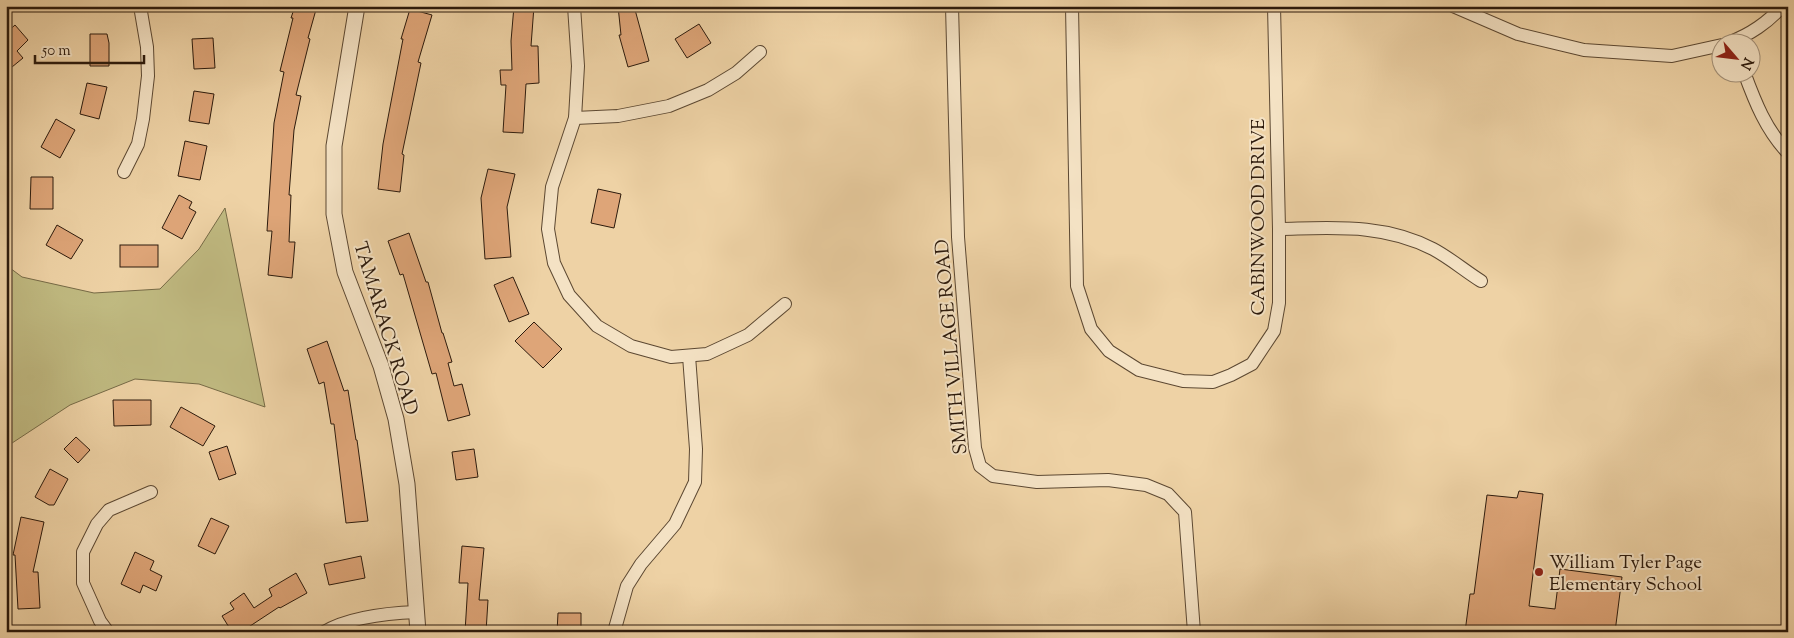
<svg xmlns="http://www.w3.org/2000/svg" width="1794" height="638" font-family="'Sorts Mill Goudy',serif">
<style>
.green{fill:#c0ba81;stroke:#766a46}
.building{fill:#dea578;stroke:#2c1a0c}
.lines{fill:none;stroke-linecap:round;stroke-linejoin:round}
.minor-casing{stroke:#5c4832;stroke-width:14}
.tertiary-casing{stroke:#5c4832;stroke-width:17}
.minor{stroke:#f4e2c4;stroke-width:12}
.tertiary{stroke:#f4e2c4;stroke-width:15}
.poi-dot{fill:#8f2418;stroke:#f4e2c4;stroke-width:2}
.labels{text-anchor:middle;stroke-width:4;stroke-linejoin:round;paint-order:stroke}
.street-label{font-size:19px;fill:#2c1a0c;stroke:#f4e2c4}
.poi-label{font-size:19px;fill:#2c1a0c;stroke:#f4e2c4;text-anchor:start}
</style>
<rect width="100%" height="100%" fill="#eed2a5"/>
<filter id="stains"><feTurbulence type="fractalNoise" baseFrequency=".004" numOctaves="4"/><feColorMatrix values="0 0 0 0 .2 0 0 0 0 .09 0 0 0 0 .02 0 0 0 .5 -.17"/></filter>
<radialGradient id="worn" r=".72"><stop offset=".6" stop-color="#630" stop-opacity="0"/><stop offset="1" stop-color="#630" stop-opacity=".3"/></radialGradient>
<polygon class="green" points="225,208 265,407 199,384 135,379 70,405 6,447 6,265 22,277 94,293 160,289 199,249"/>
<g class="building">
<polygon points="295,6 317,6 308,38 310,39 296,95 301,96 294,130 289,195 291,195 289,242 295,242 292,278 268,275 272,231 267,231 274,123 284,72 280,71 293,18 291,18"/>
<polygon points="514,6 534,6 531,46 538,46 539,83 526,84 523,133 503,132 506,85 501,85 500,70 512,70 511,41"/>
<polygon points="618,6 634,6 649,61 628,67 619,35 621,35"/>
<polygon points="410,9 432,15 418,62 421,63 402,154 404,155 400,192 378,189 383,144 403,39 401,39"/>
<polygon points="699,24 711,43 687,58 675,39"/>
<polygon points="15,25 28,40 17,51 23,58 12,67 6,61 6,33"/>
<polygon points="90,34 107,34 109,43 109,66 90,66"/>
<polygon points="213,38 215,68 194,69 192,39"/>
<polygon points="87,83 107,87 99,119 80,114"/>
<polygon points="194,91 214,94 209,124 189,121"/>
<polygon points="56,119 75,130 60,158 41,147"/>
<polygon points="185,141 207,146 200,180 178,176"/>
<polygon points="488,169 515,174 507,207 511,257 485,259 481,198"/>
<polygon points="31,177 53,177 53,209 30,209"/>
<polygon points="598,189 621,194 614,228 591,223"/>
<polygon points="179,195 192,202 189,208 196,212 182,239 162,228"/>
<polygon points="57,225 83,240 71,259 46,245"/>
<polygon points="409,233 426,282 428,282 442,333 443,333 452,362 448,363 454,386 462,384 470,415 448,421 436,373 432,374 403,274 400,275 388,241"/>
<rect x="120" y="245" width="38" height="22"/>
<polygon points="513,277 529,314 509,322 494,285"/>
<polygon points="534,322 562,349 543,368 515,341"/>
<polygon points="327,341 344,391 348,390 356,440 357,440 368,521 346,523 334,424 331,424 324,382 319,384 307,349"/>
<polygon points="113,400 151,400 151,425 114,426"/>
<polygon points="181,407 215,426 203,446 170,427"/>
<polygon points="76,437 90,450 78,463 64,449"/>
<polygon points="227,446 236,474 219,480 209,452"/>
<polygon points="474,449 478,477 456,480 452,452"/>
<polygon points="50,469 68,479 54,505 49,505 35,497"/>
<polygon points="1519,491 1543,494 1529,606 1555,609 1560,569 1622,577 1615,632 1465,632 1470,594 1474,594 1487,495 1517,498"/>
<polygon points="21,517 44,522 33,572 38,572 40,608 18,609 15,555 13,555"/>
<polygon points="211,518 229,526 215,554 198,546"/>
<polygon points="462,546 484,548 479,600 488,600 486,632 465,632 468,583 459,583"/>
<polygon points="135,552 154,561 150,570 162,576 156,591 143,585 140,593 121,584"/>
<polygon points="361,556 365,578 329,585 324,564"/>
<polygon points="296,573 307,593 280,608 279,607 241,632 232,632 222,616 234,609 230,603 244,593 254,608 272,596 269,589"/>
<polygon points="558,613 581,613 581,632 557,632"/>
</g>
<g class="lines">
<defs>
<g id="minor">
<polyline points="574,6 578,66 575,118 552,187 548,229 554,263 569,295 597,326 631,346 671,357 707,354 748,335 785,304"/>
<polyline points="952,6 958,237 975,448 980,466 993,476 1037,482 1108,480 1146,485 1168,494 1185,512 1194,632"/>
<polyline points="1072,6 1077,286 1091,329 1109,351 1139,370 1183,381 1213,382 1231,375 1252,364 1274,331 1279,303 1279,229 1274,6"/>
<polyline points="1453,6 1518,34 1584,50 1672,56 1722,45"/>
<path d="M 1730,42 C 1749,35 1769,22 1782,6"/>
<path d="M 1744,72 C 1755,102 1766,130 1788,153"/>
<polyline points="575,118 618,116 669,106 708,90 736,73 760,52"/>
<polyline points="124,172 138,144 143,119 148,76 147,47 140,6"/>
<path d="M 1279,229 C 1333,228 1383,223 1433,249 C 1450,258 1465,271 1481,281"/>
<polyline points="108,632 100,621 83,583 83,552 97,524 109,510 151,492"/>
<path d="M 324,632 C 350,617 388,613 417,612"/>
<polyline points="614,632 627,586 641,564 675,524 695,482 696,449 689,356"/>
</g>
<polyline id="tertiary" points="357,6 334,146 334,214 345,272 381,366 396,419 407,484 418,632"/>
</defs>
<use href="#minor" class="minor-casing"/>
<use href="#tertiary" class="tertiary-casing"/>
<use href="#minor" class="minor"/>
<use href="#tertiary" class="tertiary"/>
</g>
<circle class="poi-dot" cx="1539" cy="572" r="5"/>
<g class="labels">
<g class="street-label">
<text transform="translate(1257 217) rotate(-90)" y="7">CABINWOOD DRIVE</text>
<text transform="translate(387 328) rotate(73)" y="7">TAMARACK ROAD</text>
<text transform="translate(950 347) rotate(-95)" y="7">SMITH VILLAGE ROAD</text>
</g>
<g class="poi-label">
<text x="1549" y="568">William Tyler Page<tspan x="1549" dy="22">Elementary School</tspan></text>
</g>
</g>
<rect width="1794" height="638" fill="none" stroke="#eed2a5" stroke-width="25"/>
<rect x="8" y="8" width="1779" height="623" fill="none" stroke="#2c1a0c" stroke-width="2.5"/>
<rect x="12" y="12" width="1769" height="613" fill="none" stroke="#2c1a0c"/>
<g transform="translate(1736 58) rotate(118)"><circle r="24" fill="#f4e2c4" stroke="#a4927a"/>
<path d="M0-4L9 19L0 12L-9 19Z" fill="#8f2418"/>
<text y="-8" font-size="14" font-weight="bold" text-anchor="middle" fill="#2c1a0c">N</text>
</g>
<path d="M35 55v8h109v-8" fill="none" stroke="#2c1a0c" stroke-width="2.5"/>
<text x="42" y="55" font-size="15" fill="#2c1a0c" stroke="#f4e2c4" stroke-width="4" paint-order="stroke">50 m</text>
<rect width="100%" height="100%" filter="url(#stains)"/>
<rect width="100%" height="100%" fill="url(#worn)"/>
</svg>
